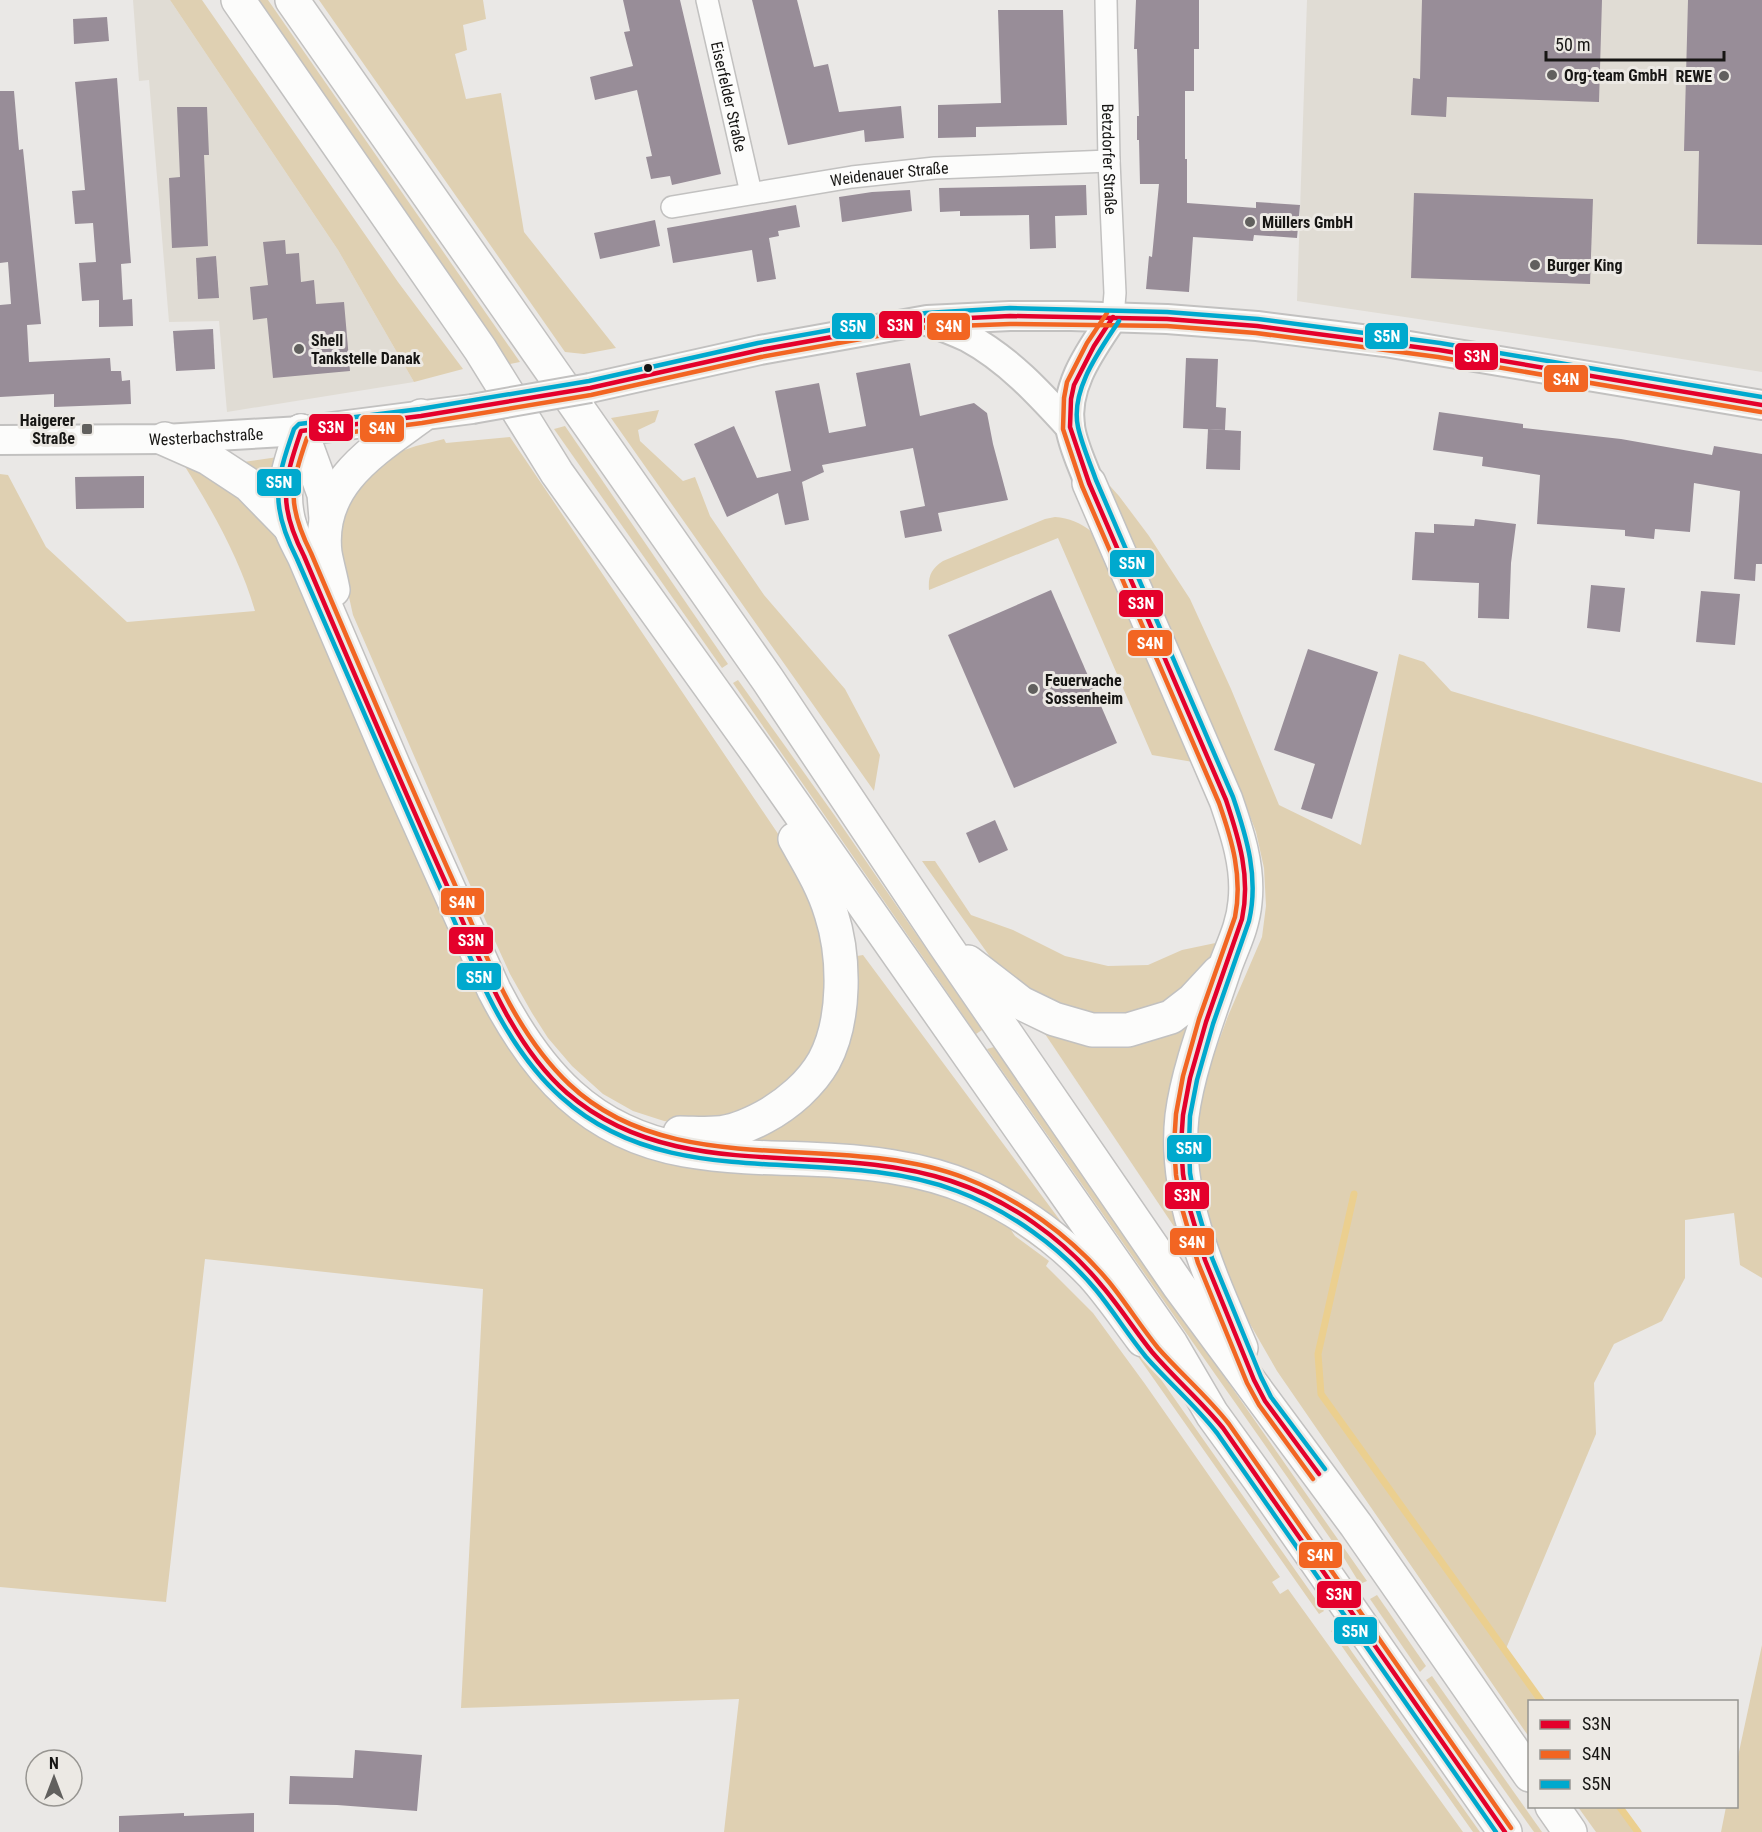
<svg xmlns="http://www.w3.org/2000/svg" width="1762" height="1832" font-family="'Roboto Condensed',sans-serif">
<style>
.built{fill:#e0dcd4}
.green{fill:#dfd0b2}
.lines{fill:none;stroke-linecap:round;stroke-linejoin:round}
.stream{stroke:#ebcf8f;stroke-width:7}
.building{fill:#988d98}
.street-casing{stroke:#c2c1c0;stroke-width:24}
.secondary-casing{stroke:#c2c1c0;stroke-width:32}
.highway-casing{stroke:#c2c1c0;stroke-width:36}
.street{stroke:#fcfcfb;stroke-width:21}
.secondary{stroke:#fcfcfb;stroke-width:28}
.highway{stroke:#fcfcfb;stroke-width:33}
.secondary-bridge-casing{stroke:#c2c1c0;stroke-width:32;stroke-linecap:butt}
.secondary-bridge{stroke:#fcfcfb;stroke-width:28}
.bus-1-casing{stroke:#ece9e4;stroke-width:9}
.bus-2-casing{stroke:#ece9e4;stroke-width:9}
.bus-3-casing{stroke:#ece9e4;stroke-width:9}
.bus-1{stroke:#e4002b;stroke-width:4.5}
.bus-2{stroke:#f26522;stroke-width:4.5}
.bus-3{stroke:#00a9ce;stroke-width:4.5}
.poi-dot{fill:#61605e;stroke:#ece9e4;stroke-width:2}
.bus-dot{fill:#171614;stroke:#ece9e4;stroke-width:2}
.labels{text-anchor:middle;stroke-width:6;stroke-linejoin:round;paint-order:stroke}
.poi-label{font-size:16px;font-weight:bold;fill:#171614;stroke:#ece9e4;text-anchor:start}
.street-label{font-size:16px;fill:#171614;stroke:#ece9e4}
.line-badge{stroke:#ece9e4;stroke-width:2}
.badge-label{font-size:16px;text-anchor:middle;font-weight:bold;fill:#fff}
</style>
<rect width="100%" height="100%" fill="#eae8e6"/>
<g class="built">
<polygon points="133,0 170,0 338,250 414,382 227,412 219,321 169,322 149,80 139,81"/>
<polygon points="1307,0 1762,0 1762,372 1620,349 1297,301"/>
</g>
<g class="green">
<polygon points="170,0 202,0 398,282 463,369 414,382 338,250"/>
<polygon points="256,0 268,0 520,362 510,364"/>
<polygon points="319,0 483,0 486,19 463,25 467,50 455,54 466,99 501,93 524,232 616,348 584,354 565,352"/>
<polygon points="659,410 655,422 638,430 640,441 683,481 695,477 710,516 764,595 845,689 880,755 874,791 611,418"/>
<polygon points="565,426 728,664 722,668 554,429"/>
<polygon points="510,437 793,856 831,954 821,1036 796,1077 750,1113 689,1125 664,1121 633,1111 603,1094 572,1066 548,1038 532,1013 510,974 484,917 353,615 345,579 339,538 348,499 393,454 416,446 444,439 446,443"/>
<polygon points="278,457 274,490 243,462"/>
<path d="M 184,465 L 234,484 L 283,543 L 490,1002 L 598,1129 L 887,1177 L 943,1191 L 1047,1246 L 1115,1314 L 1324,1611 L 1319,1614 L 1113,1321 L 1062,1266 L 1011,1230 L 1015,1236 L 1049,1261 L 1046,1266 L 1093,1313 L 1145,1384 L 1280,1577 L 1272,1582 L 1280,1594 L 1288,1589 L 1463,1832 L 724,1832 L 739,1699 L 461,1708 L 483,1289 L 205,1259 L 166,1602 L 0,1587 L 0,474 L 8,475 L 46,547 L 127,622 L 255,611 C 240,559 212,510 184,465 Z"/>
<polygon points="1110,486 1119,496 1149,536 1190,599 1231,689 1279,805 1361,845 1399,654 1424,662 1451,691 1762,783 1762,1278 1740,1265 1734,1213 1685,1220 1685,1278 1662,1321 1614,1344 1594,1383 1596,1434 1505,1651 1542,1701 1530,1702 1529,1737 1277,1371 1219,1270 1201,1211 1196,1157 1198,1117 1205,1079 1228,1016 1262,937 1266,906 1264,868 1256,832 1242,795 1110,497"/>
<path d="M 1055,517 C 1069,518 1081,523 1092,532 L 1193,762 L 1152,755 L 1058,538 L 929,590 C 928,576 931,569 943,561 L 1045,519 Z"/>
<polygon points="738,680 835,816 982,1030 976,1034 733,683"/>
<polygon points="922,861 935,861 971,915 1013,930 1065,956 1108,966 1148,965 1182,950 1225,941 1203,975 1151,1011 1120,1018 1082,1014 1042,997 993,961"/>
<polygon points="863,955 1062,1223 1052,1222 742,1143 782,1121 857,956"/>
<polygon points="1200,1011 1182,1224 1177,1231 1037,1022"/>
<polygon points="994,1047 1367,1581 1360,1584 1344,1558 987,1049"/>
<polygon points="1377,1595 1426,1666 1420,1672 1370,1599"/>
<polygon points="1336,1628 1352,1652 1480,1832 1473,1832 1331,1631"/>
<polygon points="1762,1645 1762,1832 1721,1832 1726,1807 1736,1806 1737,1761"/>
<polygon points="1432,1676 1542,1832 1534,1832 1426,1680"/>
<polygon points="1578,1807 1619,1807 1638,1832 1596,1832"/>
</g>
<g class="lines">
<g class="stream">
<polyline points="1354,1194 1318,1354 1321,1394 1542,1702"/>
<polyline points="1619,1806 1638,1832"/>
</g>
</g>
<g class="building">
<polygon points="623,0 680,0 721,174 672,185 670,176 651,179 646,157 652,156 637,90 595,100 590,77 633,66 624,32 630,31"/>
<polygon points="752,0 797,0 814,67 828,64 839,112 901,106 904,138 865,142 864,130 788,145"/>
<polygon points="1136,0 1199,0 1199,49 1194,49 1194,91 1185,91 1185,159 1187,159 1187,203 1256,208 1256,202 1300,205 1297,238 1254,235 1253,241 1193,237 1189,292 1146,289 1149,256 1152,257 1159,184 1140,184 1139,140 1137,140 1137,116 1139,116 1137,49 1134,49"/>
<polygon points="1422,0 1602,0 1599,102 1447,97 1446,117 1411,115 1413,78 1420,79"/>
<polygon points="1688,0 1762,0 1762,245 1697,244 1699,151 1684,151"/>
<polygon points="998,10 1063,10 1067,125 976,127 976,137 938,138 938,105 1001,103"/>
<polygon points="107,17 109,41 74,44 73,19"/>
<polygon points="117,78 131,263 121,264 123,300 132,299 133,326 99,327 99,300 82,301 79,263 96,262 93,223 75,224 72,191 85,190 75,82"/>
<polygon points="0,91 14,91 19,150 23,149 41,324 27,325 29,362 110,358 111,371 121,371 122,381 130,380 131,404 54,407 54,394 0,397 0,305 11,304 8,262 0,263"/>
<polygon points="177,107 207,107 209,155 204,155 208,246 172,248 169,178 180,177"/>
<polygon points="1086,185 1087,215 1055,216 1056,248 1030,249 1029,215 960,216 960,211 940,212 939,188"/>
<polygon points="910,190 912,211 842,222 839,197 872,192"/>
<polygon points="1414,193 1593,199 1590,284 1411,278"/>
<polygon points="796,205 800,227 778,231 779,236 769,238 776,279 757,282 752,250 673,263 667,228"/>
<polygon points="655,220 660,246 600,259 594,233"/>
<polygon points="285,240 286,254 299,253 301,282 314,280 316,304 344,302 350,371 273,378 267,318 253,320 250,287 268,285 263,242"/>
<polygon points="216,256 219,298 198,299 196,258"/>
<polygon points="213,329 215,369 176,371 173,331"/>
<polygon points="1186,358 1218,359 1216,407 1226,408 1225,430 1183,428"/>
<polygon points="910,363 920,416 974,403 987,413 993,444 1008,500 938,513 942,531 905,538 900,511 925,506 913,448 822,465 824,472 802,482 809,520 785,525 778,493 727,517 694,444 734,426 757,478 795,470 791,471 775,391 819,383 829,433 866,426 856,373"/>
<polygon points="1439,412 1523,424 1523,428 1621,439 1712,455 1714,446 1762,454 1762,564 1756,564 1755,581 1734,579 1740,491 1694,483 1690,532 1655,529 1654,539 1625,536 1625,530 1537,524 1540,475 1482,466 1483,457 1433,450"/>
<polygon points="1208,429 1241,431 1240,470 1206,469"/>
<polygon points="144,476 144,508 76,509 75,477"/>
<polygon points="1475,519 1516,524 1511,563 1509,619 1478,618 1479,583 1412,580 1415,532 1434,533 1434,524 1474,526"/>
<polygon points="1591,585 1625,588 1620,632 1587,628"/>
<polygon points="1051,590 1117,743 1014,788 948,635"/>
<polygon points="1701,591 1740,594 1735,645 1696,642"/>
<polygon points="1308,649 1378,672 1332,819 1301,809 1315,764 1274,750"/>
<polygon points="995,820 1008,850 979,863 966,833"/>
<polygon points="355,1750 422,1755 417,1811 337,1805 289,1804 290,1776 353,1778"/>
<polygon points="184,1813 184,1816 254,1813 254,1832 119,1832 119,1816"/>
</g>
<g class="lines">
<defs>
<g id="street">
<path id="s1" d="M 707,0 L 751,193"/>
<path id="s2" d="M 1106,0 L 1109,161 L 1115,293 L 1113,317"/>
<path id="s3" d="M 672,207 L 852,177 L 935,168 L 1109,161"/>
</g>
<g id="secondary">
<path d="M 932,323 C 944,327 956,332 967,337 C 1008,359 1039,393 1070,427"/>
<polyline points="590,388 760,350 927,320 1010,316 1071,316 1167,319 1257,326 1385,342 1762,405"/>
<path id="s4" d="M 0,440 L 165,439 L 301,431 L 472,409"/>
<path d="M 1089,483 C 1083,466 1072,444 1070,426 C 1064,385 1092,349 1113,317"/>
</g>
<g id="highway">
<polyline points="238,0 480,349 557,473 762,759 1116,1265 1171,1344 1212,1414 1259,1479 1505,1832"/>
<polyline points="292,0 768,680 945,945 1179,1286 1356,1525 1530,1775"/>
<path d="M 301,431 C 290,464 279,490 290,526 C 293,536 299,546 304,556 L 394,767 L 494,990 C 537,1073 589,1133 685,1150 C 725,1157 766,1158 807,1159 C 862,1161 921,1167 972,1189 C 1018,1209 1059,1239 1093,1275 C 1111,1295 1127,1319 1143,1340"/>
<polyline points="301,431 324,494 326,519"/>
<polyline points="165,439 208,458 249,485 290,527"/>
<path d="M 1089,483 L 1226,800 C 1237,832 1249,867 1245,902 C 1243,926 1233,945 1225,967 C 1210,1013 1188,1068 1182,1116 C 1173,1196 1210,1276 1241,1348"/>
<path d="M 333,590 C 331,578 327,565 325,553 C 317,484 373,451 421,416"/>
<polyline points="968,962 1021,1003 1054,1019 1092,1030 1128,1030 1171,1017 1193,1000 1219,972"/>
<path d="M 680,1133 C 692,1133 705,1134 717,1133 C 733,1132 751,1124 764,1117 C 788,1104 811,1084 824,1061 C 846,1020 845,956 831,913 C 823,886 808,862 795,839"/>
<polyline points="1552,1806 1570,1832"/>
</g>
</defs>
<use href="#street" class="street-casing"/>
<use href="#secondary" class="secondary-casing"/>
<use href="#highway" class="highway-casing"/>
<use href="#street" class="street"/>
<use href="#secondary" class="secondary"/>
<use href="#highway" class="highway"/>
<defs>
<polyline id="secondary-bridge" points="472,409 590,388"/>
</defs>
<use href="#secondary-bridge" class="secondary-bridge-casing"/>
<use href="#secondary-bridge" class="secondary-bridge"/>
<defs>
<g id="bus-1">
<path d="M 1113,317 L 1094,346 L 1074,385 L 1071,399 L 1070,427 L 1089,483 L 1226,800 C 1239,839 1251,877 1242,919 L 1206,1022 L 1190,1078 L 1183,1115 L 1181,1144 L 1183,1174 L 1188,1203 L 1205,1260 L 1254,1380 L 1265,1401 L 1319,1474"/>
<path d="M 1505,1832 L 1223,1428 C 1201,1401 1175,1379 1152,1352 C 1135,1331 1120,1307 1102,1286 C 1064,1239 1009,1200 951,1181 C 823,1138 678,1188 567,1093 C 508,1042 476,949 444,879 C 396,772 350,664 304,556 C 278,505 283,484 301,431 L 421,416 L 590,388 L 760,350 L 927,320 L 1010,316 L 1167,319 L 1257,326 L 1439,350 L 1762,405"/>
</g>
<g id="bus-2">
<path d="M 1107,313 L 1087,343 L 1067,382 L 1064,398 L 1063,429 L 1082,486 L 1219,803 C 1232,840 1243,877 1235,917 L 1199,1019 L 1183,1076 L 1176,1114 L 1174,1145 L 1176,1175 L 1181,1205 L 1198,1263 L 1247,1383 L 1259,1405 L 1313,1479"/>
<path d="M 1511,1828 L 1229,1424 C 1207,1396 1181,1374 1158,1348 C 1141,1327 1126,1303 1109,1282 C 1071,1236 1019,1199 965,1178 C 839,1129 674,1184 569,1084 C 511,1029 483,947 451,876 C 403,769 357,661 311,553 C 287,505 290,487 307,438 L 422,423 L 591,395 L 761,357 L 928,327 L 1010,324 L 1167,326 L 1256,333 L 1438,357 L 1761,412"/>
</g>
<g id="bus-3">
<path d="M 1119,321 C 1100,350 1070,390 1078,427 C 1082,445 1090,463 1096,480 L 1233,797 C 1247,838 1259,878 1249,921 L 1213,1024 L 1197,1080 L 1190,1116 L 1189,1144 L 1190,1173 L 1195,1201 L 1212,1258 L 1261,1377 L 1271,1397 L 1325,1469"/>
<path d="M 1496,1832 L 1217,1433 C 1195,1405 1169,1383 1146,1357 C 1128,1335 1114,1312 1096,1290 C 1060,1247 1010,1211 957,1191 C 827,1142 673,1198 561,1097 C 500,1043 470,955 438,883 C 390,775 343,667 297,559 C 270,506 275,483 294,429 L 299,424 L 420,409 L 589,381 L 758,343 L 926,313 L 1010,308 L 1167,312 L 1258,319 L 1440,343 L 1762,397"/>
</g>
</defs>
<use href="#bus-1" class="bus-1-casing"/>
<use href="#bus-2" class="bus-2-casing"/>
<use href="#bus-3" class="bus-3-casing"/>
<use href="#bus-1" class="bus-1"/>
<use href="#bus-2" class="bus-2"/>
<use href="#bus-3" class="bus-3"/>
</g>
<g class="poi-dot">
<circle cx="1552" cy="75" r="6"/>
<circle cx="1724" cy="76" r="6"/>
<circle cx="1250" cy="222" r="6"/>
<circle cx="1535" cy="265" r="6"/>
<circle cx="299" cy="349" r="6"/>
<rect x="81" y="423" width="12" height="12" rx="3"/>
<circle cx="1033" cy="689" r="6"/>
</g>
<circle class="bus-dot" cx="648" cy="368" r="5"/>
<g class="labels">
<g class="poi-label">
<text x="1564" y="81">Org-team GmbH</text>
<text x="1712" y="82" text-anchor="end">REWE</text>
<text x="1262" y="228">Müllers GmbH</text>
<text x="1547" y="271">Burger King</text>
<text x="311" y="346">Shell<tspan x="311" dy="18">Tankstelle Danak</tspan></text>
<text x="75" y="426" text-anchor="end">Haigerer<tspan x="75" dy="18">Straße</tspan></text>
<text x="1045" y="686">Feuerwache<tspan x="1045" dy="18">Sossenheim</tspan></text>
</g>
<g class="street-label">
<text dy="6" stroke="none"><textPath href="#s1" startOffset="99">Eiserfelder Straße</textPath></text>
<text dy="6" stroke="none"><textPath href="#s2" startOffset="159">Betzdorfer Straße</textPath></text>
<text dy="6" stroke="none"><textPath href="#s3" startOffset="220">Weidenauer Straße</textPath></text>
<text dy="6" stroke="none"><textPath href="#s4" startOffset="206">Westerbachstraße</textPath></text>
</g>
</g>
<g class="line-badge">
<rect x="878" y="310" width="45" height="29" rx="6" fill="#e4002b"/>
<rect x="831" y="312" width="45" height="28" rx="6" fill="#00a9ce"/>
<rect x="926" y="312" width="45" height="29" rx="6" fill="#f26522"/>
<rect x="1364" y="322" width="45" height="28" rx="6" fill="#00a9ce"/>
<rect x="1454" y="342" width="45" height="29" rx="6" fill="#e4002b"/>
<rect x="1543" y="364" width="46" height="29" rx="6" fill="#f26522"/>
<rect x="308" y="413" width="46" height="29" rx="6" fill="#e4002b"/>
<rect x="359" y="414" width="46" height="29" rx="6" fill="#f26522"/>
<rect x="256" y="468" width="46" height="29" rx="6" fill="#00a9ce"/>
<rect x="1109" y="549" width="46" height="29" rx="6" fill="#00a9ce"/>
<rect x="1118" y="589" width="46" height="29" rx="6" fill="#e4002b"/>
<rect x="1127" y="629" width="46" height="28" rx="6" fill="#f26522"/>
<rect x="440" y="887" width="45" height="29" rx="6" fill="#f26522"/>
<rect x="448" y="926" width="46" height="29" rx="6" fill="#e4002b"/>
<rect x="456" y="962" width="46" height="29" rx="6" fill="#00a9ce"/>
<rect x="1166" y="1134" width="46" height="29" rx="6" fill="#00a9ce"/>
<rect x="1164" y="1181" width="46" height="29" rx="6" fill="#e4002b"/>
<rect x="1169" y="1227" width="46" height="29" rx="6" fill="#f26522"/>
<rect x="1298" y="1541" width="45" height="28" rx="6" fill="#f26522"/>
<rect x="1316" y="1580" width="46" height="29" rx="6" fill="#e4002b"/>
<rect x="1333" y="1616" width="45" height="29" rx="6" fill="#00a9ce"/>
</g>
<g class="badge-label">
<text x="900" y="331">S3N</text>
<text x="853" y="332">S5N</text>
<text x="949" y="332">S4N</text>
<text x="1387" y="342">S5N</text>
<text x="1477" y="362">S3N</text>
<text x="1566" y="385">S4N</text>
<text x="331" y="433">S3N</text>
<text x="382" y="434">S4N</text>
<text x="279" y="488">S5N</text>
<text x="1132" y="569">S5N</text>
<text x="1141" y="609">S3N</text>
<text x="1150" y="649">S4N</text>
<text x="462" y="908">S4N</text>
<text x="471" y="946">S3N</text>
<text x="479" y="983">S5N</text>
<text x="1189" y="1154">S5N</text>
<text x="1187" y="1201">S3N</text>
<text x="1192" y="1248">S4N</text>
<text x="1320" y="1561">S4N</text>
<text x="1339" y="1600">S3N</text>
<text x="1355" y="1637">S5N</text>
</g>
<rect x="1528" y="1700" width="210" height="108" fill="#ece9e4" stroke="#979591" stroke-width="1.5"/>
<rect x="1540" y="1720" width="30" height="9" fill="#e4002b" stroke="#979591" stroke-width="1.5"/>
<text x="1582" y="1730" font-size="18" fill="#171614">S3N</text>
<rect x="1540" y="1750" width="30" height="9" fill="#f26522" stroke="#979591" stroke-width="1.5"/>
<text x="1582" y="1760" font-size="18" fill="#171614">S4N</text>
<rect x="1540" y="1780" width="30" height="9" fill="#00a9ce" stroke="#979591" stroke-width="1.5"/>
<text x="1582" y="1790" font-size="18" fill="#171614">S5N</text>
<g transform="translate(54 1778)"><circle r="28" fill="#ece9e4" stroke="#979591" stroke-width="1.5"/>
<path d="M0-4.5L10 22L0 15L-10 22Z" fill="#61605e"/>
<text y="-9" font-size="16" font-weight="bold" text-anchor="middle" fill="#171614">N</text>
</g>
<path d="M1546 51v9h178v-9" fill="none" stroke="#171614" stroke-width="3"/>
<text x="1555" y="51" font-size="18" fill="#171614" stroke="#ece9e4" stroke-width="4.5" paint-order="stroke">50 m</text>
</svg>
